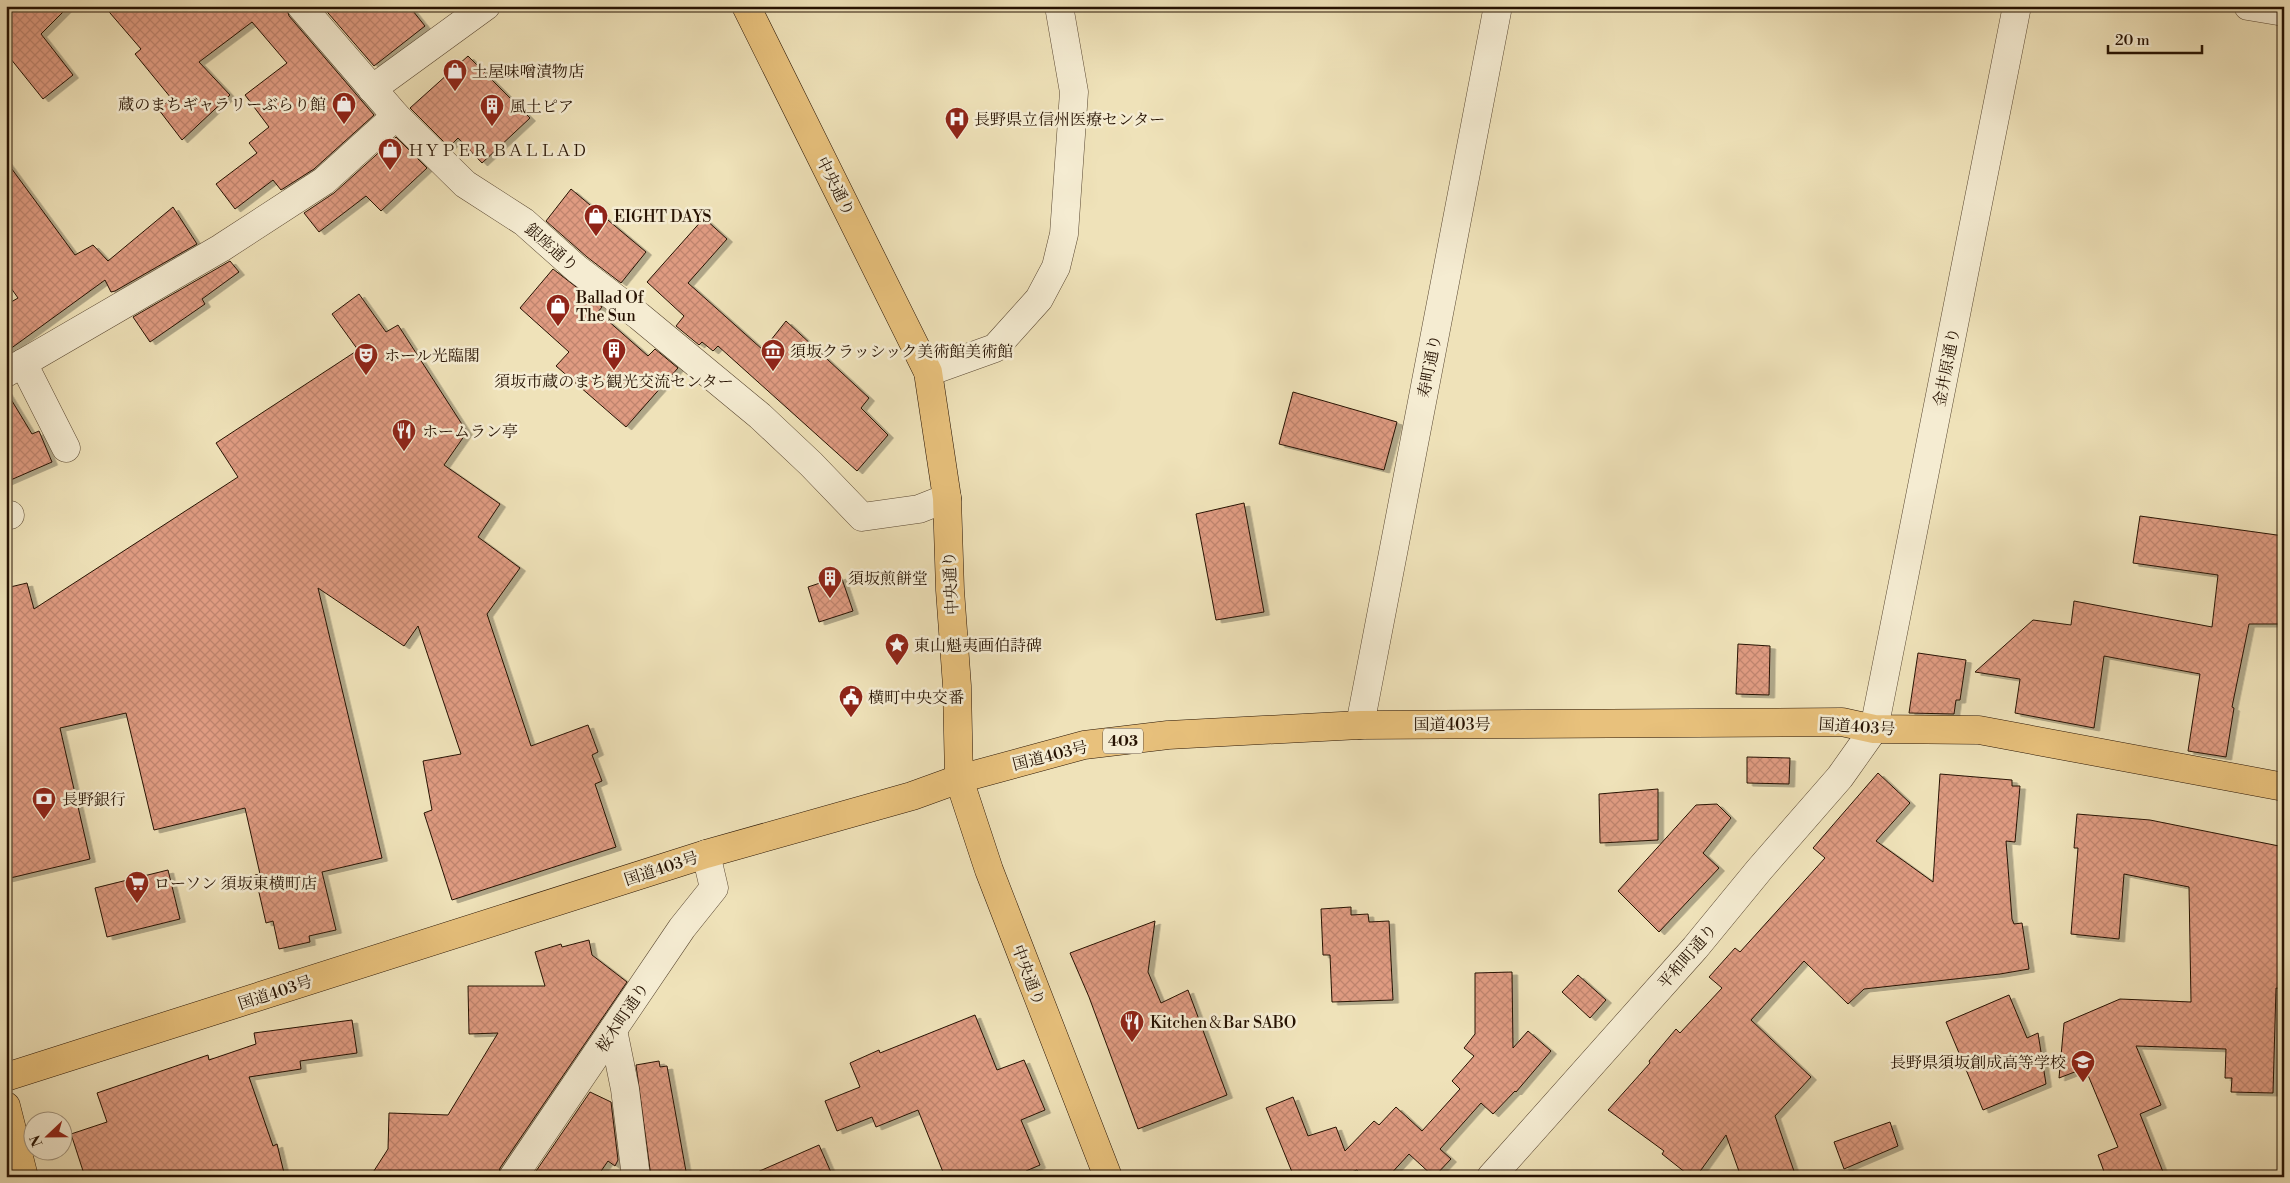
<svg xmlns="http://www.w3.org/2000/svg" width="2290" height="1183" font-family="'Libre Bodoni','Noto Serif JP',serif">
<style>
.building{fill:url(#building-cross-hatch);stroke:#261202;filter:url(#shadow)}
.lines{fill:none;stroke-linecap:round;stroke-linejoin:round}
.minor-casing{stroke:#584630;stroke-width:29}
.major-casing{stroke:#261202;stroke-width:29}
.highway-casing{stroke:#261202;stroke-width:29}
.minor{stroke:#f5ecd2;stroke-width:28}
.major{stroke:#e8c17c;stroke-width:28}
.highway{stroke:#e8c17c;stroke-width:28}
.labels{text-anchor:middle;stroke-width:5;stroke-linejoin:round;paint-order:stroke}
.shield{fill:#f5ecd2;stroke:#645340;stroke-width:1}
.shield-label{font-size:15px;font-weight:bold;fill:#261202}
.poi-label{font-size:16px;fill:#261202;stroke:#f5ecd2;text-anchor:start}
.street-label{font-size:16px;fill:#261202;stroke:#f5ecd2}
</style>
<defs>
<pattern id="building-cross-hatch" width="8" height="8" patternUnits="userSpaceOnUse" patternTransform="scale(1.25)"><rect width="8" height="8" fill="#df9b81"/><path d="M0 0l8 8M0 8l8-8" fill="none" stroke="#bf846e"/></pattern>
<filter id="shadow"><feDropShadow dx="5.5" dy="3" stdDeviation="0" flood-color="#0004"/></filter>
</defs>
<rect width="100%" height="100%" fill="#efe2b9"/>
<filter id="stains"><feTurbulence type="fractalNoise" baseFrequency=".004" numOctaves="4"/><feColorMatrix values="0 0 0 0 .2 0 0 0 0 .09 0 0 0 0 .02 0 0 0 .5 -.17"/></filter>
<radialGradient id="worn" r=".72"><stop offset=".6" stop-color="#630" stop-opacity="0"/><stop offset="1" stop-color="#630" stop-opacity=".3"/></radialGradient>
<g class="building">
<polygon points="6,6 69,6 41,34 73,75 43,99 6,53"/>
<polygon points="104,6 286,6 289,16 374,115 314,169 281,190 273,180 235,209 216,184 257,153 249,143 269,127 245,95 287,63 252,22 199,62 230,95 182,140 159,110 171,98 135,54 141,49"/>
<polygon points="322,6 409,6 425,26 374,66"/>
<polygon points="468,56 530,118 482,163 458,138 449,147 410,108"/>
<polygon points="396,137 427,168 381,211 366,196 319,232 304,213 334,193"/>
<polygon points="6,161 75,255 93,245 108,261 173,207 197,244 115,291 111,292 105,280 6,352 6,305 18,298 6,281"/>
<polygon points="571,189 646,252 621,283 587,257 546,221"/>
<polygon points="704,218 727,239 688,283 763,350 786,321 869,398 861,408 888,435 857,471 718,346 713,351 702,342 699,345 676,326 684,316 647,282"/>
<polygon points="230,261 239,272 202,299 205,304 150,342 133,317"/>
<polygon points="553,269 602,307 598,312 648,356 655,349 678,368 626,427 556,366 569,352 520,308"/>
<polygon points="359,294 386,332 398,325 467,432 444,465 500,504 478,537 520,568 487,614 531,746 588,725 598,752 592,755 602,781 595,784 616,847 452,900 424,813 432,810 423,761 461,754 418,626 404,646 318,588 382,858 322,872 336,930 309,936 310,942 279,949 273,921 266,923 255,875 260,874 245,808 154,830 126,713 60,728 90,859 6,879 6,588 27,583 34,609 238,477 216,443 358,350 332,314"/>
<polygon points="6,391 32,434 39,431 52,462 6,482"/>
<polygon points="1293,392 1397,422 1384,470 1279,444"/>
<polygon points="1244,503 1264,612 1216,620 1196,514"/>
<polygon points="2140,516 2284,536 2284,624 2249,624 2232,707 2234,708 2226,757 2188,751 2200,674 2104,656 2094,728 2015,713 2020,679 1975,672 2033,620 2071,625 2074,601 2212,627 2218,575 2133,563"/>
<polygon points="841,576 853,611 819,622 808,587"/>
<polygon points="1738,644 1770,646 1769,695 1736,694"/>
<polygon points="1918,653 1966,660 1960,700 1956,700 1954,714 1909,713"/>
<polygon points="1747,757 1790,758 1789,784 1747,783"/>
<polygon points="1878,773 1910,803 1876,841 1933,882 1940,774 2012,780 2012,786 2020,786 2015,842 2006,841 2012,919 2014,924 2022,923 2029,969 2000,974 1864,989 1848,1004 1804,961 1751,1020 1811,1077 1775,1116 1796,1177 1741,1177 1726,1135 1696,1177 1691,1177 1662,1154 1664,1151 1608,1110 1650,1063 1649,1061 1676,1029 1680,1033 1722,988 1709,977 1735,948 1740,952 1825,858 1813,848"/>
<polygon points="1658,789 1658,840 1600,843 1599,794"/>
<polygon points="1717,804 1731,818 1703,853 1719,868 1659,932 1618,891 1696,805"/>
<polygon points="2077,814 2150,820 2284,847 2284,989 2276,988 2273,1093 2231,1092 2232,1078 2225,1078 2226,1049 2136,1046 2161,1105 2140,1114 2165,1177 2106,1177 2098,1155 2118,1147 2085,1068 2059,1078 2064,1023 2120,999 2191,1002 2189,887 2124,874 2119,939 2071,934 2078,848 2074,848"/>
<polygon points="168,870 180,919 107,937 95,888"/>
<polygon points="1351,907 1351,915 1368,914 1369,922 1389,921 1393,1000 1332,1002 1330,955 1323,955 1321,909"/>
<polygon points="1155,921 1148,972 1161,1003 1188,990 1227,1095 1138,1129 1089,997 1070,953"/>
<polygon points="589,940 592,955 627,982 500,1168 498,1177 370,1177 388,1149 389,1113 448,1115 498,1033 469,1034 468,986 545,986 535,952 561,944 562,947"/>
<polygon points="1512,972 1513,1048 1528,1031 1551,1051 1516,1092 1515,1091 1493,1114 1481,1103 1440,1149 1451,1159 1434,1177 1409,1154 1388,1177 1364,1177 1357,1170 1337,1177 1294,1177 1266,1108 1293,1097 1308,1136 1336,1127 1345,1151 1374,1121 1379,1125 1396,1107 1422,1131 1460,1089 1452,1081 1474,1056 1464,1048 1475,1034 1475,973"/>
<polygon points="1578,975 1606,1000 1590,1018 1562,992"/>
<polygon points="2009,995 2027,1038 2038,1033 2046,1084 1983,1110 1946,1022"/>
<polygon points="975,1015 997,1070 1024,1060 1045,1110 1021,1120 1040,1165 1026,1171 1029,1177 945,1177 918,1110 876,1127 872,1117 837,1131 825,1101 860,1087 850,1063 879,1050 880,1053"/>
<polygon points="352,1020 357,1053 300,1061 301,1069 249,1077 273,1146 277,1144 285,1177 85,1177 71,1134 107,1122 97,1093 208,1055 209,1060 256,1044 254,1033"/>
<polygon points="659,1061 660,1067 667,1066 687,1177 651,1177 636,1065"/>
<polygon points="590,1092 611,1102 618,1160 615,1166 608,1161 597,1177 532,1177"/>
<polygon points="1890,1122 1898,1146 1844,1169 1834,1142"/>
<polygon points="819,1145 833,1177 746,1177"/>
</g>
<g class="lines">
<defs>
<g id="minor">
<polyline points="301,6 396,116 465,184 524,222 577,269 639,316 760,416 811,464 862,517 919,509 947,498"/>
<polyline points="2248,6 2284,12"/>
<polyline points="372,89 486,6"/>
<polyline points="23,363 66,448"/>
<polyline points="928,372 995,348 1039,299 1056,267 1064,234 1074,92 1059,6"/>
<polyline points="6,373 221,248 324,181 396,116"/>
<polyline points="6,515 10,515"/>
<polyline points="1360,725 1498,6"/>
<polyline points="613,1030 625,1089 636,1177"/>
<polyline points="513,1177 682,928 714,888 706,854"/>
<polyline points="1491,1177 1695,948 1759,870 1840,777 1874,729 2017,6"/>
</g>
<polyline id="major" points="6,1106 24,1177"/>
<g id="highway">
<polyline points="746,6 928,372 947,498 950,590 957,686 959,779 989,870 1108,1177"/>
<polyline points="6,1077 706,854 912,796 959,779 1084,745 1168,735 1360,725 1842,722 1874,729 1979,730 2284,787"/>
</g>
</defs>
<use href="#minor" class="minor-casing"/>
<use href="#major" class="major-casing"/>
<use href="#highway" class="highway-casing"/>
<use href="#minor" class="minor"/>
<use href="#major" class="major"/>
<use href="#highway" class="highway"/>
</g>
<defs>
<symbol id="shop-pin" viewBox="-11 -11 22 30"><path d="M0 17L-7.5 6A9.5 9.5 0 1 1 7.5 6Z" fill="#8f2418" stroke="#f5ecd2"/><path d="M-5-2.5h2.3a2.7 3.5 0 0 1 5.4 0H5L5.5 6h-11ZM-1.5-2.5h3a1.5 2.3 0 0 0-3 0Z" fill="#fff"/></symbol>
<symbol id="building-pin" viewBox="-11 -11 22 30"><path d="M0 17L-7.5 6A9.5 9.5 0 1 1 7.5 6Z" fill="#8f2418" stroke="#f5ecd2"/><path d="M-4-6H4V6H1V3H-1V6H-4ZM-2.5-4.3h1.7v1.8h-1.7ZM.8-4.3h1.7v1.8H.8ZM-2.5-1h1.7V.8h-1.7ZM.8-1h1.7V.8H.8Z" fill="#fff"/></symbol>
<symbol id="hospital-pin" viewBox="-11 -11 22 30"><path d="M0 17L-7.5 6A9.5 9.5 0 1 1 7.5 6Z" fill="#8f2418" stroke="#f5ecd2"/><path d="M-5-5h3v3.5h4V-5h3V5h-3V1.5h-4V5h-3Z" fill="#fff"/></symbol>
<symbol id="museum-pin" viewBox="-11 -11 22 30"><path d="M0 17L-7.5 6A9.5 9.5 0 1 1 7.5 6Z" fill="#8f2418" stroke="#f5ecd2"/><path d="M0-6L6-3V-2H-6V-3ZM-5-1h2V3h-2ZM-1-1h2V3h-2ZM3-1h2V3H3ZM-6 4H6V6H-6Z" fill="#fff"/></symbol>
<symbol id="theatre-pin" viewBox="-11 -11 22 30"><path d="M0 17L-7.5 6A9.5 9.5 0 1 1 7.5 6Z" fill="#8f2418" stroke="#f5ecd2"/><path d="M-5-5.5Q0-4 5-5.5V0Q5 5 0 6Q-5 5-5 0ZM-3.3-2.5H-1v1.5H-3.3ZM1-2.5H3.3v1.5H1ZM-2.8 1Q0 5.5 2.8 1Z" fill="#fff"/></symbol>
<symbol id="restaurant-pin" viewBox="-11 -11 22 30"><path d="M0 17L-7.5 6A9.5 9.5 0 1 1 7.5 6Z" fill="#8f2418" stroke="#f5ecd2"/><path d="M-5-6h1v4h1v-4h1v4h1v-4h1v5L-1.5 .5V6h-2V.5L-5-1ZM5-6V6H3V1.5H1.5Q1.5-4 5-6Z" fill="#fff"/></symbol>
<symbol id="sight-pin" viewBox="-11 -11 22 30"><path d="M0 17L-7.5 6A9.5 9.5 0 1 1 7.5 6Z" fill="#8f2418" stroke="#f5ecd2"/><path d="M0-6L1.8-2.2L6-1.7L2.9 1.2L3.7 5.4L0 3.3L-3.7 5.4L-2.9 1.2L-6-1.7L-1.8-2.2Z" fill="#fff"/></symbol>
<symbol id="civic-pin" viewBox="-11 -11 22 30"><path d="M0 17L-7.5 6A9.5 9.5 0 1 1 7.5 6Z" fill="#8f2418" stroke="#f5ecd2"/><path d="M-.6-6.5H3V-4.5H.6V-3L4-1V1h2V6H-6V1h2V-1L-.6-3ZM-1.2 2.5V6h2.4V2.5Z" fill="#fff"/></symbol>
<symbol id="bank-pin" viewBox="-11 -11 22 30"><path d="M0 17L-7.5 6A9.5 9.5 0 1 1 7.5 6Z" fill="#8f2418" stroke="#f5ecd2"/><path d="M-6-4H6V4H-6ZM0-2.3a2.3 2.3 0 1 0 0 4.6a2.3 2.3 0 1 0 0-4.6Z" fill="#fff"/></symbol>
<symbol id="supermarket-pin" viewBox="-11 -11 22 30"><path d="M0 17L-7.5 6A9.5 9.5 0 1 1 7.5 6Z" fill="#8f2418" stroke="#f5ecd2"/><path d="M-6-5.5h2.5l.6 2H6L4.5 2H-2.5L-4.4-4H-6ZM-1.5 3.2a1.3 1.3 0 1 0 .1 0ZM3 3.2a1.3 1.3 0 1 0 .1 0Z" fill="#fff"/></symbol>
<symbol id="school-pin" viewBox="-11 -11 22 30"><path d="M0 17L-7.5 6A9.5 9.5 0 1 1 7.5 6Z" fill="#8f2418" stroke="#f5ecd2"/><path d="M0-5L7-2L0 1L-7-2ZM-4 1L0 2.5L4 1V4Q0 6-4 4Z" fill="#fff"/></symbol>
</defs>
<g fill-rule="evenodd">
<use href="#shop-pin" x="441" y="57" width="28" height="38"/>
<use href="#shop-pin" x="330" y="90" width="28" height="38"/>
<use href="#building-pin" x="478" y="92" width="28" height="38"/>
<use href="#hospital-pin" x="943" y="105" width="28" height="38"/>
<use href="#shop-pin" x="376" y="136" width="28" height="38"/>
<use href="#shop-pin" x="582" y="202" width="28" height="38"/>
<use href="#shop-pin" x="544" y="292" width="28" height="38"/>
<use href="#building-pin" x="600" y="336" width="28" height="38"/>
<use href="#museum-pin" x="759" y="337" width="28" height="38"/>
<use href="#theatre-pin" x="352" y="341" width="28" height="38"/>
<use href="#restaurant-pin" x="390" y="417" width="28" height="38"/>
<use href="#building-pin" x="816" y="564" width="28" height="38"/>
<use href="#sight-pin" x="883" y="631" width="28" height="38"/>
<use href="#civic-pin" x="837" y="683" width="28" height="38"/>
<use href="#bank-pin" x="30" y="785" width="28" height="38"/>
<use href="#supermarket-pin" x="123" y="869" width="28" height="38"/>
<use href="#restaurant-pin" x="1118" y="1008" width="28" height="38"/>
<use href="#school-pin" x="2069" y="1048" width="28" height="38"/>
</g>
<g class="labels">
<rect class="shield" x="1103" y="728.5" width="40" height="25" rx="4"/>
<g class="shield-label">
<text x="1123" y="746">403</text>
</g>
<g class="poi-label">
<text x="472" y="77">土屋味噌漬物店</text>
<text x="326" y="110" text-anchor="end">蔵のまちギャラリーぶらり館</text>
<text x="510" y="112">風土ピア</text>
<text x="974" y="125">長野県立信州医療センター</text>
<text x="408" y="156">ＨＹＰＥＲ ＢＡＬＬＡＤ</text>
<text x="614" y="222">EIGHT DAYS</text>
<text x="576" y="303">Ballad Of<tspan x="576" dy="18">The Sun</tspan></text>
<text x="790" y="357">須坂クラッシック美術館美術館</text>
<text x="384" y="361">ホール光臨閣</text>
<text x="614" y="387" text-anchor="middle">須坂市蔵のまち観光交流センター</text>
<text x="422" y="437">ホームラン亭</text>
<text x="848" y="584">須坂煎餅堂</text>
<text x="914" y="651">東山魁夷画伯詩碑</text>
<text x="868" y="703">横町中央交番</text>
<text x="62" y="805">長野銀行</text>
<text x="154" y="889">ローソン 須坂東横町店</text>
<text x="1150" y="1028">Kitchen＆Bar SABO</text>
<text x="2066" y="1068" text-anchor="end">長野県須坂創成高等学校</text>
</g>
<g class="street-label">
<text transform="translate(836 186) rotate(63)" y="6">中央通り</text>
<text transform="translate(552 247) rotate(41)" y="6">銀座通り</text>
<text transform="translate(1429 366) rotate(-79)" y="6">寿町通り</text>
<text transform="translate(1946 367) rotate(-79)" y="6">金井原通り</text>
<text transform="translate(950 583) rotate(-93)" y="6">中央通り</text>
<text x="1452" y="730">国道403号</text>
<text transform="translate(1857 726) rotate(4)" y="6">国道403号</text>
<text transform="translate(1050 755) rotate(-14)" y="6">国道403号</text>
<text transform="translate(661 868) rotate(-18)" y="6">国道403号</text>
<text transform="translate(1687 956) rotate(-49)" y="6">平和町通り</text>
<text transform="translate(1029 975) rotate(69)" y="6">中央通り</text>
<text transform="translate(275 992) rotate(-18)" y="6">国道403号</text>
<text transform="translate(622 1017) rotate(-56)" y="6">桜木町通り</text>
</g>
</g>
<rect width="2290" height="1183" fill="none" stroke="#efe2b9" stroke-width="25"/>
<rect x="8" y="8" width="2275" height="1168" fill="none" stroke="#261202" stroke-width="2.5"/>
<rect x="12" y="12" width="2265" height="1158" fill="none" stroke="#261202"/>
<g transform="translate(48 1136) rotate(248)"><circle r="24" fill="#f5ecd2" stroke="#a2957f"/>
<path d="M0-4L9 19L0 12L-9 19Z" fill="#8f2418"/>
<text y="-8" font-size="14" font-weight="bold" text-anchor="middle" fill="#261202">N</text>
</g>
<path d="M2108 45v8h94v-8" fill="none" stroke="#261202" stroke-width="2.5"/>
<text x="2115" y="45" font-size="15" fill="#261202" stroke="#f5ecd2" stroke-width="4" paint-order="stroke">20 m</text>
<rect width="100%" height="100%" filter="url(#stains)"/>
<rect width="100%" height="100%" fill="url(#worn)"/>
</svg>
